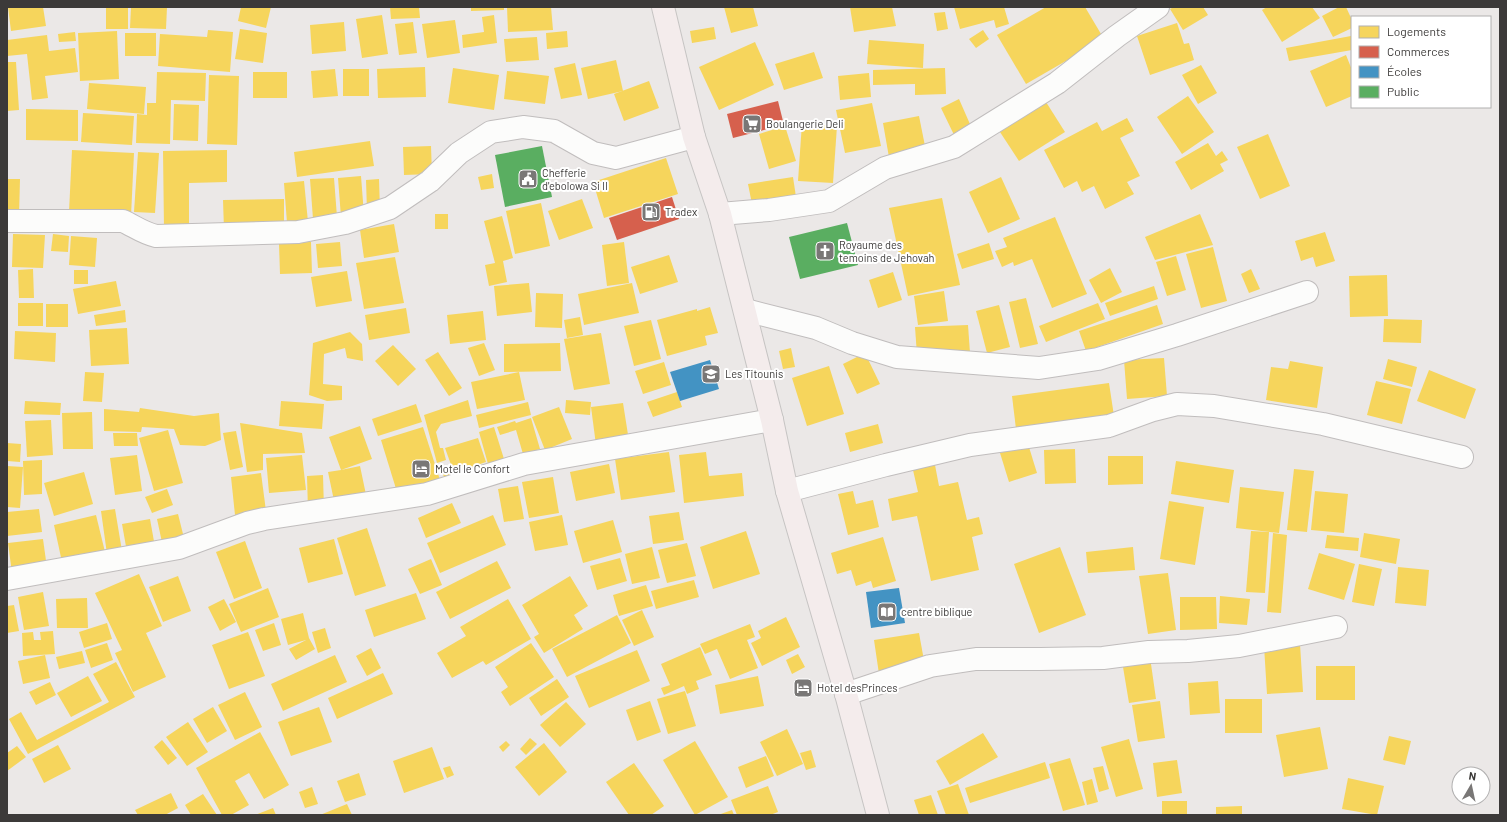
<svg xmlns="http://www.w3.org/2000/svg" width="1507" height="822" font-family="Barlow,sans-serif">
<style>
.homes{fill:#f6d55c}
.shops{fill:#d6604d}
.schools{fill:#4393c3}
.public{fill:#5aae61}
.lines{fill:none;stroke-linecap:round;stroke-linejoin:round}
.street-casing{stroke:#c0bdbd;stroke-width:24}
.highway-casing{stroke:#c6c4c3;stroke-width:24}
.street{stroke:#fcfcfb;stroke-width:22}
.highway{stroke:#f4ecec;stroke-width:22}
.labels{text-anchor:middle;stroke-width:4;stroke-linejoin:round;paint-order:stroke}
.poi-label{font-size:11px;fill:#3c3a39;stroke:#fff;text-anchor:start}
</style>
<rect width="100%" height="100%" fill="#ebe8e7"/>
<g class="homes">
<polygon points="8,7 43,7 46,26 11,31"/>
<rect x="106" y="7" width="22" height="22"/>
<polygon points="131,7 167,7 166,29 130,28"/>
<polygon points="241,7 271,7 266,28 238,21"/>
<polygon points="390,7 419,7 420,18 391,19"/>
<polygon points="471,7 504,7 504,10 471,11"/>
<polygon points="507,7 551,7 553,30 508,32"/>
<polygon points="724,7 753,7 758,26 731,33"/>
<polygon points="850,7 892,7 896,26 854,32"/>
<polygon points="954,7 1004,7 1009,24 996,28 994,20 960,29"/>
<polygon points="1046,7 1085,7 1104,39 1026,84 997,35"/>
<polygon points="1174,7 1203,7 1208,15 1183,30 1170,9"/>
<polygon points="1267,7 1312,7 1320,18 1282,42 1262,10"/>
<polygon points="1339,7 1346,7 1352,20 1352,28 1333,37 1322,16"/>
<polygon points="945,12 948,29 937,31 934,13"/>
<polygon points="382,15 388,54 362,58 356,19"/>
<polygon points="494,15 497,43 463,48 462,35 484,32 482,17"/>
<polygon points="455,20 460,53 427,58 422,24"/>
<polygon points="344,22 346,51 312,54 310,25"/>
<polygon points="413,22 417,53 399,55 395,24"/>
<polygon points="1177,23 1184,44 1189,43 1194,60 1150,75 1137,36"/>
<polygon points="714,27 716,39 692,43 690,31"/>
<polygon points="240,29 267,33 263,63 235,59"/>
<polygon points="208,30 233,32 230,72 158,66 160,34 207,37"/>
<polygon points="983,30 989,39 976,48 969,39"/>
<polygon points="117,31 119,79 80,81 78,33"/>
<polygon points="567,31 568,47 547,49 546,33"/>
<polygon points="75,32 76,41 59,42 58,34"/>
<rect x="125" y="33" width="31" height="23"/>
<polygon points="47,35 49,51 75,48 78,72 45,76 48,98 32,100 27,54 7,56 7,40"/>
<polygon points="1351,36 1352,50 1289,61 1286,48"/>
<polygon points="537,37 539,60 506,62 504,39"/>
<polygon points="869,40 924,44 923,68 867,64"/>
<polygon points="755,42 774,85 719,110 699,67"/>
<polygon points="814,52 823,78 784,90 775,64"/>
<polygon points="1346,55 1352,70 1352,96 1326,107 1310,71"/>
<polygon points="616,60 623,91 588,99 581,68"/>
<polygon points="7,62 16,62 19,110 7,111"/>
<polygon points="575,63 582,95 561,99 554,68"/>
<polygon points="1201,65 1217,93 1198,104 1182,75"/>
<polygon points="425,67 426,97 378,98 377,69"/>
<polygon points="453,68 499,75 494,110 448,103"/>
<polygon points="945,68 946,94 915,95 915,84 873,85 873,70"/>
<polygon points="335,69 338,96 313,98 311,71"/>
<rect x="343" y="69" width="26" height="27"/>
<polygon points="507,71 549,76 545,104 504,99"/>
<polygon points="157,72 206,73 205,101 171,100 170,144 136,143 137,114 147,115 147,103 156,103"/>
<rect x="253" y="72" width="34" height="26"/>
<polygon points="869,73 871,97 840,100 838,76"/>
<polygon points="209,75 239,76 237,145 207,144"/>
<polygon points="649,81 659,108 624,121 614,94"/>
<polygon points="89,83 146,87 144,114 87,109"/>
<polygon points="1188,96 1214,132 1182,154 1157,117"/>
<polygon points="959,99 973,131 956,139 941,108"/>
<polygon points="1046,102 1065,132 1019,161 1000,132"/>
<polygon points="872,103 881,146 845,153 836,110"/>
<polygon points="174,104 199,105 198,141 173,140"/>
<polygon points="26,109 78,110 78,141 26,140"/>
<polygon points="83,113 134,116 132,145 81,142"/>
<polygon points="919,116 927,156 890,163 883,123"/>
<polygon points="1127,118 1134,131 1120,138 1140,176 1127,182 1134,194 1105,209 1094,186 1082,192 1077,181 1064,188 1044,150 1097,122 1102,131"/>
<polygon points="802,123 837,126 833,183 798,181"/>
<polygon points="785,126 796,161 769,169 759,134"/>
<polygon points="1268,134 1290,186 1260,199 1237,147"/>
<polygon points="370,141 374,166 297,177 294,152"/>
<polygon points="1208,143 1216,156 1222,151 1228,160 1220,164 1224,171 1191,190 1175,162"/>
<polygon points="431,146 432,174 404,175 403,147"/>
<polygon points="72,150 134,153 131,216 69,212"/>
<polygon points="227,150 227,182 189,183 189,229 164,229 163,151"/>
<polygon points="138,152 159,153 155,213 134,212"/>
<polygon points="666,158 678,194 604,218 593,182"/>
<polygon points="492,174 494,188 481,190 478,177"/>
<polygon points="361,176 364,215 341,217 338,178"/>
<polygon points="793,177 796,197 752,204 748,184"/>
<polygon points="1001,177 1020,219 988,233 969,192"/>
<polygon points="334,178 337,217 313,219 310,179"/>
<polygon points="7,179 20,179 19,217 7,217"/>
<polygon points="379,179 380,211 367,212 366,180"/>
<polygon points="304,181 308,222 287,223 284,183"/>
<polygon points="942,198 960,285 908,296 889,208"/>
<polygon points="284,199 284,229 224,230 223,200"/>
<polygon points="582,199 593,228 559,240 548,211"/>
<polygon points="541,203 550,246 515,254 506,211"/>
<rect x="435" y="214" width="13" height="15"/>
<polygon points="1200,214 1213,245 1155,260 1145,237"/>
<polygon points="502,216 513,258 503,261 507,282 489,286 485,265 495,263 484,221"/>
<polygon points="1055,217 1087,294 1052,308 1032,259 1014,266 1013,262 1002,267 995,251 1007,247 1003,238"/>
<polygon points="394,224 399,252 364,258 360,230"/>
<polygon points="1325,232 1335,261 1316,267 1313,257 1301,261 1295,241"/>
<polygon points="13,234 45,235 43,268 12,267"/>
<polygon points="53,234 69,236 68,252 51,251"/>
<polygon points="71,236 97,238 95,267 69,265"/>
<polygon points="311,242 312,273 280,274 279,243"/>
<polygon points="340,242 342,266 318,268 316,244"/>
<polygon points="624,242 629,283 607,286 602,245"/>
<polygon points="989,243 994,259 962,269 957,254"/>
<polygon points="1213,247 1227,301 1201,308 1186,254"/>
<polygon points="669,255 678,282 640,294 631,267"/>
<polygon points="1176,256 1186,290 1167,296 1156,262"/>
<polygon points="395,257 404,303 364,309 356,263"/>
<polygon points="1110,268 1122,292 1101,303 1089,280"/>
<polygon points="33,269 34,298 19,298 18,270"/>
<polygon points="1251,269 1260,289 1249,293 1241,274"/>
<rect x="74" y="270" width="14" height="14"/>
<polygon points="347,271 352,301 316,307 311,277"/>
<polygon points="893,272 902,300 878,308 869,280"/>
<polygon points="1387,275 1388,316 1350,317 1349,276"/>
<polygon points="116,281 121,306 78,314 73,289"/>
<polygon points="529,283 532,312 497,316 494,286"/>
<polygon points="632,283 639,313 584,325 578,294"/>
<polygon points="1154,286 1158,299 1110,316 1105,303"/>
<polygon points="944,291 948,321 918,325 914,296"/>
<polygon points="536,293 563,294 562,328 535,327"/>
<polygon points="1026,298 1038,344 1020,348 1009,302"/>
<rect x="18" y="303" width="25" height="23"/>
<polygon points="1098,303 1105,319 1046,342 1039,326"/>
<rect x="46" y="304" width="22" height="23"/>
<polygon points="999,305 1010,347 987,353 976,311"/>
<polygon points="1157,305 1163,324 1086,351 1079,331"/>
<polygon points="710,307 718,333 705,336 707,345 667,356 657,320 697,309 697,311"/>
<polygon points="406,308 410,333 369,340 365,315"/>
<polygon points="125,310 126,322 96,326 94,315"/>
<polygon points="483,311 486,340 450,344 447,315"/>
<polygon points="580,317 583,335 567,338 564,320"/>
<polygon points="1384,319 1422,320 1421,343 1383,342"/>
<polygon points="651,320 661,359 634,366 624,326"/>
<polygon points="968,325 970,353 917,355 915,327"/>
<polygon points="127,328 129,364 91,366 89,330"/>
<polygon points="15,331 56,333 55,362 14,359"/>
<polygon points="350,332 362,344 363,361 347,358 345,348 324,354 323,384 342,386 342,400 327,401 309,395 313,343"/>
<polygon points="601,333 610,384 574,390 564,339"/>
<polygon points="484,343 495,370 479,376 468,348"/>
<polygon points="560,343 561,371 504,372 504,344"/>
<polygon points="393,345 416,369 398,386 375,361"/>
<polygon points="791,348 795,367 783,369 779,351"/>
<polygon points="438,352 462,388 449,396 425,360"/>
<polygon points="865,353 880,384 857,394 843,364"/>
<polygon points="1164,358 1167,396 1127,399 1124,360"/>
<polygon points="1388,359 1417,367 1412,387 1383,379"/>
<polygon points="1290,361 1323,367 1317,408 1266,400 1271,367 1288,369"/>
<polygon points="664,362 671,385 643,394 635,371"/>
<polygon points="829,366 844,414 807,426 792,378"/>
<polygon points="1429,370 1476,389 1465,419 1417,401"/>
<polygon points="85,372 104,373 102,402 83,401"/>
<polygon points="519,372 525,400 477,409 471,382"/>
<polygon points="1376,381 1411,389 1402,424 1367,415"/>
<polygon points="1109,383 1114,416 1016,429 1012,396"/>
<polygon points="677,392 682,407 653,417 647,402"/>
<polygon points="468,400 472,416 441,424 436,432 440,448 443,448 446,460 437,463 424,415"/>
<polygon points="566,400 591,402 590,415 565,413"/>
<polygon points="25,401 61,403 60,415 24,414"/>
<polygon points="281,401 324,404 322,429 279,426"/>
<polygon points="528,402 531,415 479,428 476,415"/>
<polygon points="623,403 629,441 596,445 591,407"/>
<polygon points="416,404 422,422 378,436 372,419"/>
<polygon points="559,407 572,439 545,450 532,417"/>
<polygon points="140,408 194,416 219,413 221,440 205,446 180,445 174,429 142,427 141,432 104,431 104,409 139,412"/>
<polygon points="92,412 93,449 63,449 62,413"/>
<polygon points="531,418 540,449 523,454 516,430 500,435 497,427 515,421 516,423"/>
<polygon points="51,420 53,455 27,457 25,421"/>
<polygon points="240,423 302,433 305,453 263,454 263,470 247,472"/>
<polygon points="878,424 883,443 850,452 845,433"/>
<polygon points="360,426 372,459 341,470 360,466 369,509 337,515 328,472 341,470 329,437"/>
<polygon points="423,427 440,480 397,492 381,440"/>
<polygon points="494,427 504,459 488,464 479,432"/>
<polygon points="168,430 183,483 154,491 139,438"/>
<polygon points="236,431 243,467 230,470 223,433"/>
<polygon points="113,433 137,433 138,446 114,446"/>
<polygon points="478,438 486,462 454,473 445,448"/>
<polygon points="7,443 21,444 20,462 7,461"/>
<polygon points="1028,444 1037,473 1009,482 1000,453"/>
<polygon points="1075,449 1076,483 1045,484 1044,450"/>
<polygon points="669,452 675,492 621,500 615,459"/>
<polygon points="706,452 709,476 742,473 744,496 684,503 679,455"/>
<polygon points="137,455 142,491 115,495 110,458"/>
<polygon points="302,455 306,490 269,493 266,458"/>
<polygon points="1108,456 1143,456 1143,484 1108,485"/>
<polygon points="42,460 42,494 24,495 23,461"/>
<polygon points="1176,461 1234,470 1229,503 1171,494"/>
<polygon points="609,464 615,493 576,501 570,472"/>
<polygon points="935,465 939,486 958,482 967,520 979,517 983,534 972,537 979,570 931,581 917,516 892,521 888,499 918,492 913,470"/>
<polygon points="7,466 23,467 20,508 7,507"/>
<polygon points="448,466 451,474 444,477 441,468"/>
<polygon points="1294,469 1314,471 1307,532 1287,530"/>
<polygon points="84,472 93,504 54,516 44,483"/>
<polygon points="261,473 266,511 235,515 231,477"/>
<polygon points="323,475 324,510 308,511 307,476"/>
<polygon points="553,477 559,513 529,518 522,482"/>
<polygon points="518,486 524,519 504,522 498,489"/>
<polygon points="1240,487 1284,492 1279,533 1236,528"/>
<polygon points="167,489 173,505 152,513 145,497"/>
<polygon points="853,491 856,504 873,500 879,527 848,535 838,494"/>
<polygon points="1315,491 1348,494 1344,533 1311,530"/>
<polygon points="1169,501 1204,507 1195,565 1160,559"/>
<polygon points="452,503 461,523 426,538 418,518"/>
<polygon points="39,509 42,532 7,536 7,512"/>
<polygon points="115,509 122,551 107,554 101,511"/>
<polygon points="679,512 684,540 653,544 649,516"/>
<polygon points="178,514 185,542 163,547 157,519"/>
<polygon points="96,515 105,552 62,562 54,525"/>
<polygon points="493,515 506,545 440,573 427,543"/>
<polygon points="562,515 568,545 535,551 529,522"/>
<polygon points="150,519 155,547 127,552 122,524"/>
<polygon points="613,520 622,552 583,563 574,531"/>
<polygon points="367,528 386,586 355,596 337,538"/>
<polygon points="746,531 760,574 713,589 700,547"/>
<polygon points="1251,531 1269,532 1265,593 1246,592"/>
<polygon points="1273,533 1287,535 1281,613 1267,612"/>
<polygon points="1364,533 1400,539 1396,564 1360,557"/>
<polygon points="1327,535 1359,538 1358,551 1325,548"/>
<polygon points="883,537 896,581 873,588 871,581 856,586 851,570 837,574 831,553"/>
<polygon points="43,539 47,568 12,573 8,543"/>
<polygon points="334,539 343,574 308,583 299,548"/>
<polygon points="245,541 262,588 234,599 216,552"/>
<polygon points="687,543 696,576 667,583 658,550"/>
<polygon points="652,547 660,578 632,584 625,554"/>
<polygon points="1060,547 1086,615 1039,633 1014,564"/>
<polygon points="1133,547 1135,570 1088,573 1086,552"/>
<polygon points="1319,553 1355,564 1344,600 1308,589"/>
<polygon points="620,558 627,581 597,590 590,566"/>
<polygon points="431,559 442,585 420,594 408,569"/>
<polygon points="497,561 511,588 450,619 436,592"/>
<polygon points="1359,564 1382,569 1374,606 1352,602"/>
<polygon points="1398,567 1429,570 1426,606 1395,603"/>
<polygon points="1168,573 1176,630 1148,634 1139,576"/>
<polygon points="139,574 162,626 146,633 166,677 133,692 115,653 122,650 95,593"/>
<polygon points="178,576 191,611 163,622 149,587"/>
<polygon points="570,576 588,606 574,615 583,629 544,653 534,637 539,634 522,605"/>
<polygon points="694,580 699,597 656,609 651,591"/>
<polygon points="646,585 653,606 619,616 613,595"/>
<polygon points="268,588 279,617 241,632 229,604"/>
<polygon points="43,592 49,626 24,630 18,597"/>
<polygon points="416,593 426,619 374,637 365,610"/>
<polygon points="1220,596 1250,599 1247,625 1219,623"/>
<polygon points="1180,597 1216,597 1217,629 1180,630"/>
<polygon points="87,598 88,628 57,628 56,599"/>
<polygon points="224,599 236,622 220,631 208,607"/>
<polygon points="508,599 531,639 486,665 483,661 452,678 437,653 466,636 460,627"/>
<polygon points="14,605 19,631 7,633 7,606"/>
<polygon points="642,610 654,637 634,646 622,620"/>
<polygon points="303,613 309,638 315,649 296,660 289,649 306,640 288,645 281,619"/>
<polygon points="617,615 631,643 567,677 552,649"/>
<polygon points="786,617 800,647 762,666 751,643 761,638 758,631"/>
<polygon points="107,623 112,639 84,648 79,632"/>
<polygon points="274,623 281,645 263,651 255,630"/>
<polygon points="750,624 755,637 747,640 758,668 730,679 717,649 705,654 700,644"/>
<polygon points="325,628 331,648 318,653 312,632"/>
<polygon points="53,631 55,654 23,656 22,633 33,632 34,640 41,640 40,632"/>
<polygon points="248,632 265,676 229,689 212,645"/>
<polygon points="919,633 925,666 879,674 874,640"/>
<polygon points="107,643 113,660 91,668 85,650"/>
<polygon points="531,643 554,677 510,706 501,692 508,687 495,667"/>
<polygon points="1300,644 1303,692 1267,694 1264,646"/>
<polygon points="700,647 712,675 696,681 699,689 687,694 684,686 664,695 661,688 670,685 661,664"/>
<polygon points="371,648 381,668 367,676 356,656"/>
<polygon points="637,650 650,681 589,708 575,676"/>
<polygon points="82,651 85,663 59,669 56,657"/>
<polygon points="798,654 805,667 792,674 786,660"/>
<polygon points="45,655 50,678 23,684 18,661"/>
<polygon points="335,655 347,682 283,711 271,684"/>
<polygon points="1150,657 1156,699 1129,703 1122,661"/>
<polygon points="116,662 135,697 28,754 9,719 21,712 37,740 109,702 93,674"/>
<rect x="1316" y="666" width="39" height="34"/>
<polygon points="383,673 393,694 337,719 328,698"/>
<polygon points="88,676 102,701 71,717 57,693"/>
<polygon points="758,676 764,706 720,714 715,685"/>
<polygon points="557,679 569,697 541,716 529,698"/>
<polygon points="1218,681 1220,713 1190,715 1188,683"/>
<polygon points="50,682 56,695 36,705 29,692"/>
<polygon points="685,691 696,726 668,734 657,699"/>
<polygon points="245,692 262,727 235,740 218,705"/>
<rect x="1225" y="699" width="37" height="34"/>
<polygon points="650,701 661,732 637,741 626,710"/>
<polygon points="1160,701 1165,738 1138,742 1132,705"/>
<polygon points="566,702 586,724 560,747 540,725"/>
<polygon points="213,707 227,731 207,743 193,719"/>
<polygon points="319,707 332,742 291,756 278,722"/>
<polygon points="188,722 208,752 187,766 166,737"/>
<polygon points="1320,727 1328,769 1284,777 1276,735"/>
<polygon points="787,729 803,764 777,776 760,742"/>
<polygon points="260,732 289,785 264,799 249,773 235,781 249,805 231,815 222,815 196,768"/>
<polygon points="983,733 998,757 950,785 936,761"/>
<polygon points="1389,736 1411,741 1405,765 1383,760"/>
<polygon points="530,738 537,744 526,755 520,749"/>
<polygon points="1129,739 1143,789 1116,797 1101,747"/>
<polygon points="162,740 177,758 168,765 154,747"/>
<polygon points="506,741 510,745 503,752 499,747"/>
<polygon points="695,741 728,797 695,815 663,760"/>
<polygon points="544,743 567,772 539,796 515,767"/>
<polygon points="58,745 71,769 44,783 32,759"/>
<polygon points="17,746 26,757 7,771 7,753"/>
<polygon points="432,747 444,779 404,793 393,761"/>
<polygon points="811,750 816,767 806,770 800,753"/>
<polygon points="766,756 774,776 746,788 738,767"/>
<polygon points="1070,758 1085,805 1063,811 1049,764"/>
<polygon points="1177,760 1182,793 1157,797 1153,763"/>
<polygon points="1045,762 1050,778 970,803 965,788"/>
<polygon points="634,763 664,806 651,815 629,815 606,782"/>
<polygon points="450,766 454,775 447,778 443,768"/>
<polygon points="1103,766 1109,789 1099,792 1093,768"/>
<polygon points="359,773 366,795 345,802 337,781"/>
<polygon points="1348,778 1384,786 1377,815 1342,809"/>
<polygon points="1092,779 1098,802 1087,805 1082,782"/>
<polygon points="958,784 969,815 946,815 937,791"/>
<polygon points="768,786 778,812 770,815 737,815 731,800"/>
<polygon points="312,787 318,804 305,808 299,792"/>
<polygon points="171,793 178,808 165,815 138,815 135,810"/>
<polygon points="203,794 217,815 191,815 185,805"/>
<polygon points="931,795 938,815 919,815 914,800"/>
<rect x="1162" y="801" width="25" height="14"/>
<polygon points="347,804 352,815 320,815"/>
<polygon points="1242,806 1242,815 1216,815 1216,807"/>
<polygon points="273,808 276,815 255,815"/>
<polygon points="732,810 734,815 718,815"/>
</g>
<g class="shops">
<polygon points="778,101 784,125 733,138 727,114"/>
<polygon points="672,197 679,219 617,240 609,218"/>
</g>
<g class="schools">
<polygon points="710,360 719,389 680,401 670,372"/>
<polygon points="899,588 905,623 871,628 866,592"/>
</g>
<g class="public">
<polygon points="542,146 552,197 505,207 495,155"/>
<polygon points="847,223 858,265 800,279 789,237"/>
</g>
<g class="lines">
<defs>
<g id="street">
<polyline points="720,214 769,210 829,201 885,168 954,147 1057,83 1117,36 1158,7"/>
<path d="M 7,221 L 123,221 C 134,226 143,233 156,236 L 298,232 L 345,223 L 390,208 L 430,181 L 459,153 L 491,132 L 523,127 L 554,131 L 593,153 L 616,158 L 694,137"/>
<polyline points="745,310 816,328 852,343 897,357 1039,368 1098,359 1177,335 1307,292"/>
<polyline points="787,491 886,465 970,445 1109,426 1153,410 1177,404 1214,406 1323,424 1462,457"/>
<polyline points="7,579 179,548 247,523 264,519 427,494 524,464 772,420"/>
<polyline points="846,694 930,666 976,659 1040,659 1103,658 1149,652 1188,651 1239,646 1336,627"/>
</g>
<polyline id="highway" points="663,7 694,137 720,214 772,420 787,491 846,694 878,815"/>
</defs>
<use href="#street" class="street-casing"/>
<use href="#highway" class="highway-casing"/>
<use href="#street" class="street"/>
<use href="#highway" class="highway"/>
</g>
<defs>
<symbol id="supermarket-square" viewBox="-11 -11 22 22"><rect x="-9" y="-9" width="18" height="18" rx="4" fill="#797776" stroke="#fff"/><path d="M-6-5.5h2.5l.6 2H6L4.5 2H-2.5L-4.4-4H-6ZM-1.5 3.2a1.3 1.3 0 1 0 .1 0ZM3 3.2a1.3 1.3 0 1 0 .1 0Z" fill="#fff"/></symbol>
<symbol id="civic-square" viewBox="-11 -11 22 22"><rect x="-9" y="-9" width="18" height="18" rx="4" fill="#797776" stroke="#fff"/><path d="M-.6-6.5H3V-4.5H.6V-3L4-1V1h2V6H-6V1h2V-1L-.6-3ZM-1.2 2.5V6h2.4V2.5Z" fill="#fff"/></symbol>
<symbol id="fuel-square" viewBox="-11 -11 22 22"><rect x="-9" y="-9" width="18" height="18" rx="4" fill="#797776" stroke="#fff"/><path d="M-5.5-6h7V0h2V4h1.3V-2.5L3-4.5l.8-.8L6-3V5H2.5V1h-1V6h-7ZM-4.2-4.7v3.2H.2V-4.7Z" fill="#fff"/></symbol>
<symbol id="church-square" viewBox="-11 -11 22 22"><rect x="-9" y="-9" width="18" height="18" rx="4" fill="#797776" stroke="#fff"/><path d="M-1.2-6h2.4v3.5h3.3v2.4h-3.3V6h-2.4V-.1h-3.3v-2.4h3.3Z" fill="#fff"/></symbol>
<symbol id="school-square" viewBox="-11 -11 22 22"><rect x="-9" y="-9" width="18" height="18" rx="4" fill="#797776" stroke="#fff"/><path d="M0-5L7-2L0 1L-7-2ZM-4 1L0 2.5L4 1V4Q0 6-4 4Z" fill="#fff"/></symbol>
<symbol id="hotel-square" viewBox="-11 -11 22 22"><rect x="-9" y="-9" width="18" height="18" rx="4" fill="#797776" stroke="#fff"/><path d="M-6-4.5h1.5V1H6V5H4.5V3h-9V5H-6ZM-4 0a1.8 1.8 0 1 1 3.6 0ZM.5 0V-2.5h3Q6-2.5 6 0Z" fill="#fff"/></symbol>
<symbol id="library-square" viewBox="-11 -11 22 22"><rect x="-9" y="-9" width="18" height="18" rx="4" fill="#797776" stroke="#fff"/><path d="M-6-4Q-3-5.5-.7-3.5V5Q-3 3-6 4ZM6-4Q3-5.5 .7-3.5V5Q3 3 6 4Z" fill="#fff"/></symbol>
</defs>
<g fill-rule="evenodd">
<use href="#supermarket-square" x="741" y="113" width="22" height="22"/>
<use href="#civic-square" x="517" y="168" width="22" height="22"/>
<use href="#fuel-square" x="640" y="201" width="22" height="22"/>
<use href="#church-square" x="814" y="240" width="22" height="22"/>
<use href="#school-square" x="700" y="363" width="22" height="22"/>
<use href="#hotel-square" x="410" y="458" width="22" height="22"/>
<use href="#library-square" x="876" y="601" width="22" height="22"/>
<use href="#hotel-square" x="792" y="677" width="22" height="22"/>
</g>
<g class="labels">
<g class="poi-label">
<text x="766" y="128">Boulangerie Deli</text>
<text x="542" y="177">Chefferie<tspan x="542" dy="13">d'ebolowa Si II</tspan></text>
<text x="665" y="216">Tradex</text>
<text x="839" y="249">Royaume des<tspan x="839" dy="13">temoins de Jehovah</tspan></text>
<text x="725" y="378">Les Titounis</text>
<text x="435" y="473">Motel le Confort</text>
<text x="901" y="616">centre biblique</text>
<text x="817" y="692">Hotel desPrinces</text>
</g>
</g>
<rect width="1507" height="822" fill="none" stroke="#3c3a39" stroke-width="16"/>
<rect x="1351" y="16" width="140" height="92" fill="#ffffff" stroke="#b1b0b0"/>
<rect x="1359" y="26" width="20" height="12" fill="#f6d55c" stroke="#b1b0b0"/>
<text x="1387" y="36" font-size="12" fill="#3c3a39">Logements</text>
<rect x="1359" y="46" width="20" height="12" fill="#d6604d" stroke="#b1b0b0"/>
<text x="1387" y="56" font-size="12" fill="#3c3a39">Commerces</text>
<rect x="1359" y="66" width="20" height="12" fill="#4393c3" stroke="#b1b0b0"/>
<text x="1387" y="76" font-size="12" fill="#3c3a39">Écoles</text>
<rect x="1359" y="86" width="20" height="12" fill="#5aae61" stroke="#b1b0b0"/>
<text x="1387" y="96" font-size="12" fill="#3c3a39">Public</text>
<g transform="translate(1471 786) rotate(9)"><circle r="19" fill="#ffffff" stroke="#b1b0b0"/>
<path d="M0-3L7 15L0 10L-7 15Z" fill="#797776"/>
<text y="-6" font-size="11" font-weight="bold" text-anchor="middle" fill="#3c3a39">N</text>
</g>
</svg>
